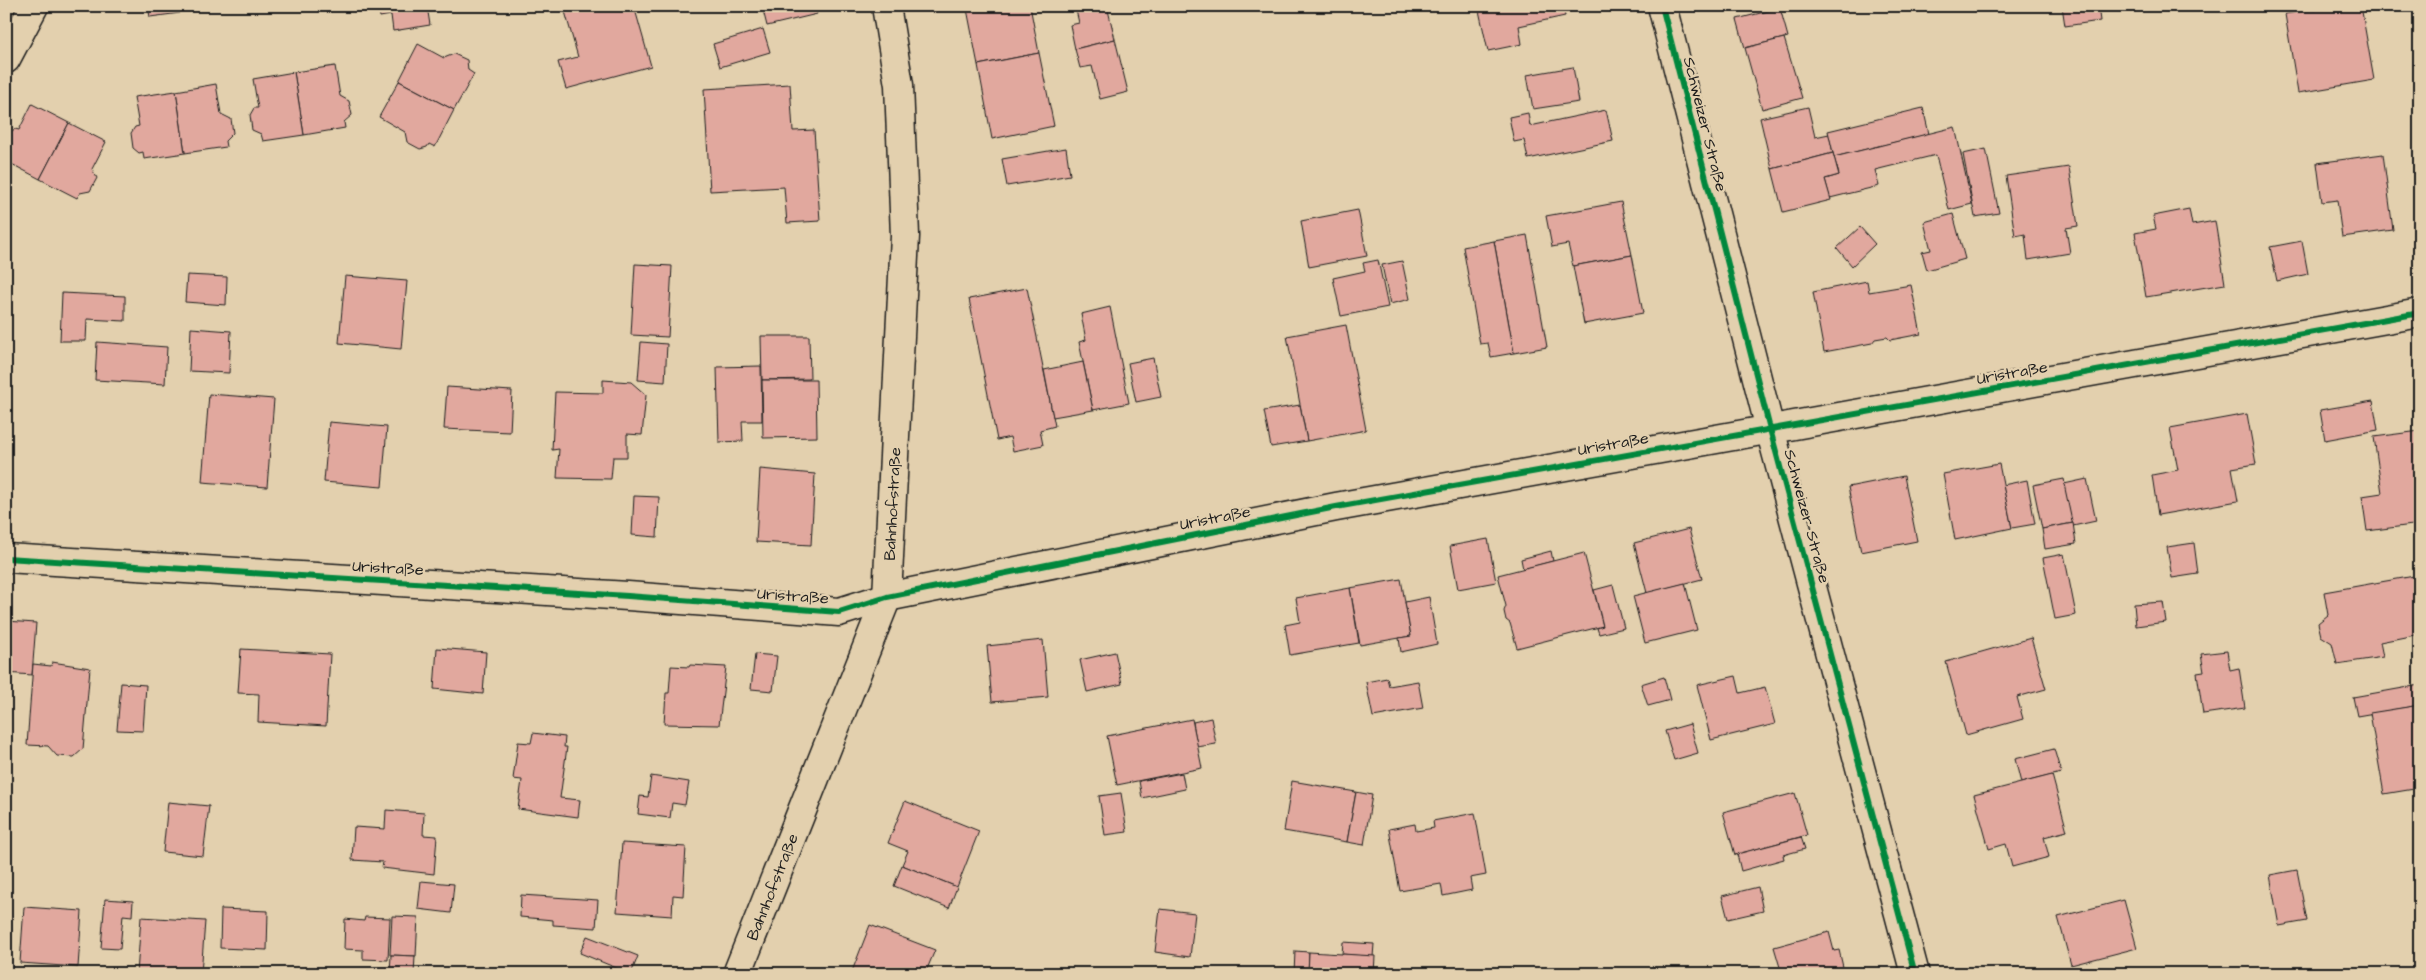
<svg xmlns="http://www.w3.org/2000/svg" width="2426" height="980" font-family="'Architects Daughter',sans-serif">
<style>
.building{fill:#e1a89e;stroke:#1c1c1c}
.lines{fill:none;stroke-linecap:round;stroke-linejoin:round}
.minor-casing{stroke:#1c1c1c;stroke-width:31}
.minor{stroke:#e3d0ae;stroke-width:28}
.cycleway-casing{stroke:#e3d0ae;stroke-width:9}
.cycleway{stroke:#00873e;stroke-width:6}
.labels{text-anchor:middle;stroke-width:5;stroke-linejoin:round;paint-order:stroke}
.street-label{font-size:16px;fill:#1c1c1c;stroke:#e3d0ae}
</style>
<rect width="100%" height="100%" fill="#e3d0ae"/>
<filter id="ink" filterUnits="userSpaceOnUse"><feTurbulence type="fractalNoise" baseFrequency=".02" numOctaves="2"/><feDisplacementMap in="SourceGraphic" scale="10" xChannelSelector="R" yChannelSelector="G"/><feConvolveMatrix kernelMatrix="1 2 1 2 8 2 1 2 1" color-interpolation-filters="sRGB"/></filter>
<g filter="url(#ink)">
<g class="building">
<polygon points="148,6 179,6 180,13 150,17"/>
<polygon points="378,6 427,6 430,25 393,31 391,15 380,17"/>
<polygon points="569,6 634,6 651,66 566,89 558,62 578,57 564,8"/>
<polygon points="762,6 815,6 817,14 767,26"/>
<polygon points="983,6 1030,6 1039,53 978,65 967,9"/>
<polygon points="1075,6 1107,6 1115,39 1075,49 1070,25 1079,23"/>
<polygon points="1478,6 1563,6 1565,16 1519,26 1522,44 1488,51"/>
<polygon points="2062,6 2098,6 2100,21 2065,26"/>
<polygon points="2337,6 2361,6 2374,80 2298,93 2285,14"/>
<polygon points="1780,8 1788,37 1745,48 1737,19"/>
<polygon points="763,29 770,52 720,67 713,44"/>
<polygon points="1784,38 1802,98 1762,109 1745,48"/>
<polygon points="1115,39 1128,92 1100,99 1092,66 1080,68 1075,49"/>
<polygon points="418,44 444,58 454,54 467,60 468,70 474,74 454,110 399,81"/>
<polygon points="1039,53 1054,126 992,139 978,65"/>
<polygon points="335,66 340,96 349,101 352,115 344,122 345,128 304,135 294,72"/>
<polygon points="1573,67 1579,102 1533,109 1527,75"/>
<polygon points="294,72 304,135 263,141 261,134 252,130 250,115 254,108 258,108 253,79"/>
<polygon points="399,81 454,110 435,147 429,144 427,147 420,149 407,142 405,132 379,117"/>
<polygon points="216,84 221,114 231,119 233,133 225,141 226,147 185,153 176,91"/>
<polygon points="790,84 793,131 814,130 820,221 787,223 784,187 710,191 704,89"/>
<polygon points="176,91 185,153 144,159 143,152 139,153 133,148 131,133 135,127 139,126 134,97"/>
<polygon points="32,104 69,123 40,179 6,161 6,134 15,129 19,130"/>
<polygon points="1808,107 1815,137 1829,134 1833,153 1772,169 1760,118"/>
<polygon points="1923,108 1929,134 1834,157 1828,131"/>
<polygon points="1606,110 1613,141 1528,159 1524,140 1514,142 1509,117 1528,113 1530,126"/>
<polygon points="69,123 106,142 92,169 97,178 90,191 80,193 77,198 40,179"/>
<polygon points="1955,127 1972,204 1949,210 1936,155 1875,170 1879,186 1830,198 1825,179 1839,175 1834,157"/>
<polygon points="1066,148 1070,175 1007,186 1002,159"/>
<polygon points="1986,149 1999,213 1975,217 1963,154"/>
<polygon points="1833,153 1839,175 1825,179 1831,200 1783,212 1772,169"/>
<polygon points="2383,154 2393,230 2342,237 2337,200 2322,202 2317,163"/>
<polygon points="2069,167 2078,226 2066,228 2070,253 2028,260 2025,234 2015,236 2006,176"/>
<polygon points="1621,202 1632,255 1573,266 1568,244 1552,247 1546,216"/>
<polygon points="2189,209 2192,225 2215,221 2225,284 2146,297 2135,233 2156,229 2153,216"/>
<polygon points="1358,210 1367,256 1309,267 1301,221"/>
<polygon points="1953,214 1965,259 1927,270 1922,252 1931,250 1924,222"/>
<polygon points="1860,227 1875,244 1852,266 1837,248"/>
<polygon points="1527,235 1547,347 1514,353 1494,241"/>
<polygon points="1494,241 1514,353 1491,357 1488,343 1480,344 1463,247"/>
<polygon points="2302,241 2308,274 2277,281 2270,247"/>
<polygon points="1632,255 1643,313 1584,324 1573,266"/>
<polygon points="1378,260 1388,307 1341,316 1333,278 1365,271 1363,263"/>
<polygon points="1402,261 1410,299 1390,304 1382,265"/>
<polygon points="635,264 672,266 668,337 631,335"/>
<polygon points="187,275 227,277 226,305 185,302"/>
<polygon points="345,276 407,281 401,349 339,343"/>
<polygon points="1867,281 1869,292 1911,285 1921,334 1890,340 1887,337 1875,339 1872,343 1824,352 1813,292"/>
<polygon points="1027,288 1055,426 1040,430 1043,445 1013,451 1010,437 997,440 969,299"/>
<polygon points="62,293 125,296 125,321 87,319 86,341 60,341"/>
<polygon points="1110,307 1129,403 1093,410 1079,342 1086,340 1081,314"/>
<polygon points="1346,325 1366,430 1307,441 1287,336"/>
<polygon points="191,328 231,331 229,373 189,371"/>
<polygon points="761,336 809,336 810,379 762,380"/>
<polygon points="97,342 167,347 165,384 95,380"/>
<polygon points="641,342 667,344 665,382 638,380"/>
<polygon points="1153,358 1161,397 1136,402 1128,363"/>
<polygon points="1083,362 1093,410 1053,417 1044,370"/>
<polygon points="761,366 762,421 742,421 743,441 719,442 717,367"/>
<polygon points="603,380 631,382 646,395 642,435 627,434 627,457 613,457 611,479 557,478 559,449 552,450 555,392 603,393"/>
<polygon points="762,380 816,380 817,437 763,438"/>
<polygon points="447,387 512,391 510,432 444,429"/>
<polygon points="209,394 274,399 267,487 202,482"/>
<polygon points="2373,401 2378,430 2325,440 2320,410"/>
<polygon points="1300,405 1307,441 1271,447 1264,411"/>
<polygon points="2247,414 2256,464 2232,468 2238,501 2158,515 2152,475 2178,470 2170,428"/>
<polygon points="329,422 387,427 382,487 324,482"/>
<polygon points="2420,431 2420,524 2367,531 2362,496 2382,493 2374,437"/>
<polygon points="1999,464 2012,528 1955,540 1943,474"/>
<polygon points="760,469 815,474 811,545 756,542"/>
<polygon points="1904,476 1917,541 1861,552 1848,487"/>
<polygon points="2064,479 2073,523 2042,529 2033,485"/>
<polygon points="2087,479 2096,521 2073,526 2064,484"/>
<polygon points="2027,480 2035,524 2012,528 2003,485"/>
<polygon points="634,496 659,497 657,537 632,535"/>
<polygon points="2073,523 2076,544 2045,549 2042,529"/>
<polygon points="1689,529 1702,579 1647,593 1634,543"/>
<polygon points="1488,539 1496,582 1458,589 1450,546"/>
<polygon points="2194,543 2198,574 2172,578 2167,547"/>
<polygon points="1551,551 1553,561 1523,569 1521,559"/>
<polygon points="1584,553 1603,626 1517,648 1510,623 1506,620 1504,611 1506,606 1498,575"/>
<polygon points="2064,554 2076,615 2055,619 2043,558"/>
<polygon points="2420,575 2420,634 2380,642 2383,657 2337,664 2332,643 2321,636 2318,623 2328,615 2324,592"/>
<polygon points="1401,579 1411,636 1360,645 1350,588"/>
<polygon points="1685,583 1697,630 1645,643 1633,596"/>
<polygon points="1613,585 1624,628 1599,634 1597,628 1603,626 1594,590"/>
<polygon points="1350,588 1359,643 1290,655 1285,625 1300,622 1296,598"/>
<polygon points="1429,597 1437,644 1401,652 1399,638 1411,636 1405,602"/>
<polygon points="2163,602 2166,622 2136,626 2134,604"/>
<polygon points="6,621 36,623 32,675 6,673"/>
<polygon points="2031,638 2046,689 2017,697 2023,719 1966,735 1946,662"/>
<polygon points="1043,640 1048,697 992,702 987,646"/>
<polygon points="437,648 486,652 483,694 434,689"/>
<polygon points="241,649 330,654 326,726 258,722 259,694 238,693"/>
<polygon points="2227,651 2230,670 2239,668 2245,708 2203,714 2197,673 2204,672 2201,654"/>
<polygon points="1115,652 1122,684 1087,692 1080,660"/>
<polygon points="755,654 777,656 773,691 751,689"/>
<polygon points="52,662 90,668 83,749 74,757 57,756 48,746 27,745 33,664 51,666"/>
<polygon points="690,665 726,667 719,725 664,724 666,693 669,693 671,666 689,667"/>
<polygon points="1736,676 1740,693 1765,687 1775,724 1711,740 1697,685"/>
<polygon points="1664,677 1670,700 1648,706 1641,684"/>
<polygon points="1387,678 1389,686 1418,681 1423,708 1373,717 1366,682"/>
<polygon points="121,683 146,685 143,731 117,730"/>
<polygon points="2420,685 2420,705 2357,716 2353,697"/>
<polygon points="2420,705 2420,788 2384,794 2370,713"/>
<polygon points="1211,718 1216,744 1197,747 1193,722"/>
<polygon points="1192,719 1202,768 1117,785 1107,736"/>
<polygon points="1690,724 1698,753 1674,760 1665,731"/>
<polygon points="533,733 565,737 564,747 567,747 560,798 580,800 578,817 518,809 522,780 513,779 518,742 531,743"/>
<polygon points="2054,749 2061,773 2021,783 2015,759"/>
<polygon points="1182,773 1185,789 1142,798 1139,781"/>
<polygon points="2052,775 2067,831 2044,837 2049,857 2012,867 2006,844 1989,849 1974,795"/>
<polygon points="651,776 689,782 685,805 672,803 670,818 638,814 640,796 648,797"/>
<polygon points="1292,781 1356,792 1347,842 1284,831"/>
<polygon points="1356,792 1372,795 1364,845 1347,842"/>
<polygon points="1121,793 1127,832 1105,835 1099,796"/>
<polygon points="1795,793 1807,835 1735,855 1723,812"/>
<polygon points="905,801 979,831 957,887 902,865 908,851 888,843"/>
<polygon points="168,802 209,806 203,856 163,852"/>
<polygon points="386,810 424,813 423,835 437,836 434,874 382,868 383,862 352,860 354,827 385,829"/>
<polygon points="1475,813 1486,875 1470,878 1472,890 1443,896 1441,884 1400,891 1389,829 1415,824 1416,831 1434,828 1433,821"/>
<polygon points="1801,837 1805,849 1783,855 1784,859 1741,871 1737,854"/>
<polygon points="622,843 686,847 683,896 673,895 672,916 617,912"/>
<polygon points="902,865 957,887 949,908 894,886"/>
<polygon points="2297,870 2307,921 2279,926 2270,875"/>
<polygon points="421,881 454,884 451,913 418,909"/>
<polygon points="1758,887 1763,911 1728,919 1722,896"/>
<polygon points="521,895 598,900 596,928 553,925 553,920 520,917"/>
<polygon points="105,899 133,901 132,916 123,915 120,949 101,948"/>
<polygon points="2124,900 2137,948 2071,965 2058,917"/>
<polygon points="24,907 82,911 78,967 20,963"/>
<polygon points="221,909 268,911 267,950 220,948"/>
<polygon points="1160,909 1195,913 1190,957 1155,952"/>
<polygon points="392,916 418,917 416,956 390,955"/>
<polygon points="141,917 205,921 201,974 137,974"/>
<polygon points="365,917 390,918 388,960 363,959 363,950 344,949 345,919 364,921"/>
<polygon points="870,925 935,950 925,974 851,974"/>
<polygon points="1829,932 1834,951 1839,950 1843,967 1839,968 1840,974 1782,974 1774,947"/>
<polygon points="587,936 638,956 631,974 580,953"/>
<polygon points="1343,942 1374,944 1373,957 1342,954"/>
<polygon points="1295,951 1309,952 1308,974 1294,974"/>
<polygon points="1309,952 1375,956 1374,974 1308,974"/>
<polygon points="391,955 415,956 414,974 390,974"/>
</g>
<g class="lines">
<defs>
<g id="minor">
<polyline points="1662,6 1770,429 1915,974"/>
<polyline points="6,59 34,6"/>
<polyline points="6,558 628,596 839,612 887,597 1336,507 2420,313"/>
<path id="s1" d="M 737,974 L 887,597 L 905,236 L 899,85 L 886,6"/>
</g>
</defs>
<use href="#minor" class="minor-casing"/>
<use href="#minor" class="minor"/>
<defs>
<g id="cycleway">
<polyline points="1662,6 1770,429 1915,974"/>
<polyline points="6,558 628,596 839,612 887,597 1336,507 2420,313"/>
</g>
</defs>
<use href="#cycleway" class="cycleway-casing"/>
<use href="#cycleway" class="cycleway"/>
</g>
</g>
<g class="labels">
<g class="street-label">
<text transform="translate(1706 124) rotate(76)" y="6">Schweizer Straße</text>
<text transform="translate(2012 372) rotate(-10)" y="6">Uristraße</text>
<text transform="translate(1613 443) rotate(-10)" y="6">Uristraße</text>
<text dy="6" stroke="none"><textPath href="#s1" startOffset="499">Bahnhofstraße</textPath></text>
<text transform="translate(1808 516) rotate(75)" y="6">Schweizer Straße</text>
<text transform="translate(1215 517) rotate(-11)" y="6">Uristraße</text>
<text transform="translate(388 567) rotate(3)" y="6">Uristraße</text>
<text transform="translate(793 595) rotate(4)" y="6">Uristraße</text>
<text dy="6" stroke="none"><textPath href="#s1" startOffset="94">Bahnhofstraße</textPath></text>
</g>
</g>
<rect width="2426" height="980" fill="none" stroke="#e3d0ae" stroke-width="25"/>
<rect x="12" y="12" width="2401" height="955" fill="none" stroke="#1c1c1c" stroke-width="2" filter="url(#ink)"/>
</svg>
